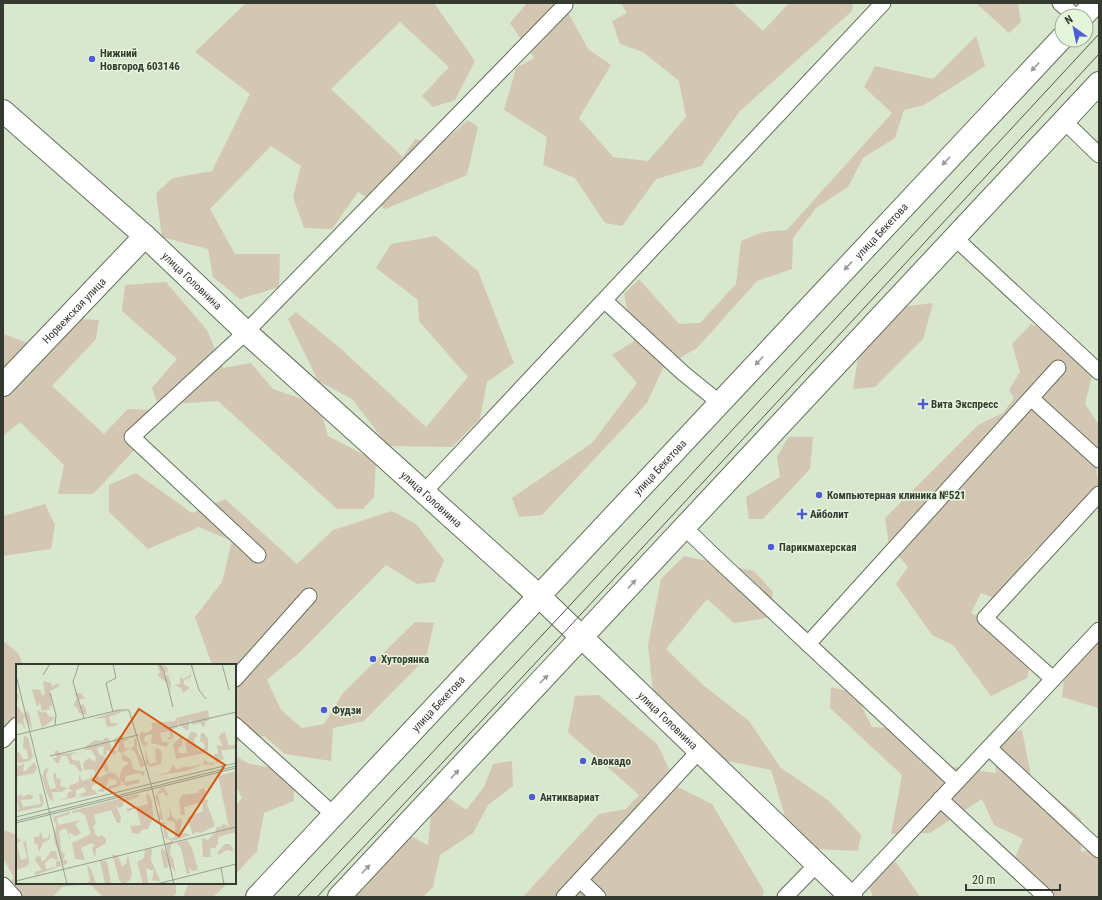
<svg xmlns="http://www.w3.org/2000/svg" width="1102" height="900" font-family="'Roboto Condensed',sans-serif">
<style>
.green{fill:#d3c7b3}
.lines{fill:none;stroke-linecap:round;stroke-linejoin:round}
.service-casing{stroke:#62705a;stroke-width:17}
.minor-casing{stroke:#62705a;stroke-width:24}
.secondary-casing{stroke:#62705a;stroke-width:24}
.service{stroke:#fff;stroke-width:15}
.minor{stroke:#fff;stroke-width:22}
.secondary{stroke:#fff;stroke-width:22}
.tram{stroke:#535a4e;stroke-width:1}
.oneway{fill:#9a9c98}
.poi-dot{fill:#4e5dd3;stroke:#e5f5db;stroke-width:1.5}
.labels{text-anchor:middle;stroke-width:3;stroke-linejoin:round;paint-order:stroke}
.poi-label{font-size:11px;font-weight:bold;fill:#343a30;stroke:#e5f5db;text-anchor:start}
.street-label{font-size:11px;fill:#343a30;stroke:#e5f5db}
.inset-road{fill:none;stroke:#96a28f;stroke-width:1}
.view{fill:#d65610;fill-opacity:0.15;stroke:#d65610;stroke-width:2}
.inset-edge{fill:none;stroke:#343a30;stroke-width:2}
</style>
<rect width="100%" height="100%" fill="#d8e7ce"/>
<g class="green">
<polygon points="246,3 434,3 475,61 455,100 433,107 422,96 449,67 400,22 331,89 403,157 415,139 441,144 468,120 478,127 467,175 385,209 358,192 332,229 304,228 293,197 301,166 271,146 210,209 235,254 280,254 279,287 240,299 213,277 208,249 162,237 156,193 173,178 212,171 250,94 195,52"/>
<polygon points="527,3 563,3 588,49 611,65 579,118 613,157 648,161 686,117 679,81 643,52 620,44 612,21 627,13 621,3 733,3 763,31 789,3 853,3 852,11 740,111 701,166 656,179 622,226 605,223 575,178 543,165 547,137 504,110 516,68 534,58 510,23"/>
<polygon points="976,3 1018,3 1021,22 1009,33"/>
<polygon points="976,36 985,66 924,105 904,110 895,138 863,158 848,187 816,208 793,238 792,269 757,281 697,348 663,368 647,403 542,515 519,517 512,498 592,443 637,383 612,355 634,341 624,294 639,279 679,324 700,323 736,284 741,241 763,232 787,230 892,113 864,87 875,66 933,79"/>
<polygon points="436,236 478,271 514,363 487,382 480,419 452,447 388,446 352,399 318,381 288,319 296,312 341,349 426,427 468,377 419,321 418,300 376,268 391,244"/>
<polygon points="166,282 207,330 223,368 251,363 273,389 319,405 328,436 376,461 374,497 363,509 337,509 218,401 158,405 152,388 177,359 122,311 125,285"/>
<polygon points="933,303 923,339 875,387 853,389 858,357 900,307"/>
<polygon points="77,319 99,320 96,339 52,386 104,434 128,409 153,410 142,442 93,494 58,494 64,465 20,422 3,436 3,334 47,350"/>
<polygon points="1031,324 1078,342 1096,361 1085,404 1099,425 1099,465 1095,462 1099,488 1025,560 1026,581 1005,602 981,593 971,613 1014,633 1034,653 1027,678 991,696 953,645 932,635 896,584 908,567 889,545 885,518 978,425 1003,413 1014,398 1009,390 1020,372 1012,344"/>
<polygon points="788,437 813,437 810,469 763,519 749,519 746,497 780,477 777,457"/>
<polygon points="136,473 192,513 225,499 297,564 333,530 392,511 416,524 444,560 435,582 417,584 386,565 300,652 267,680 281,710 302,728 324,724 343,693 415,622 434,623 426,658 364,721 333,728 331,761 285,754 264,736 235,742 235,703 238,700 235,698 235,665 212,665 195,617 222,582 232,541 199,527 148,549 109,512 109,485"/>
<polygon points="45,504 55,525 51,549 3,556 3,516"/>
<polygon points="684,556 754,571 773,592 767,618 734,623 707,599 666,649 703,685 749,721 780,767 829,801 861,835 858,851 814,849 787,823 771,770 723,760 653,692 648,645 661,579"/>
<polygon points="1099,621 1099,711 1098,708 1062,697 1066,658"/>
<polygon points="3,641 18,653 23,665 17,665 17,732 3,740"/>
<polygon points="831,687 855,693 872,727 909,729 920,762 996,773 992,736 1022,730 1031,776 1081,819 1081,852 1099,848 1099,897 1036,897 1009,873 1023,839 994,825 982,799 930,833 891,834 902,775 830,708"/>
<polygon points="599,695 657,744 678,787 712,804 764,891 762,897 523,897 599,814 626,809 639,795 568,732 575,696"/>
<polygon points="235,756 250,764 294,771 294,801 264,813 257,851 235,875 235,806 242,798 235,785"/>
<polygon points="512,761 513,786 488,805 473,833 440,855 433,887 423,897 330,897 407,834 428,845 432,805 446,796 466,810 484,787 493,764"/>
<polygon points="3,830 17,835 17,883 176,883 176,893 173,897 103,897 90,884 62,887 53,897 3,897 3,887 14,878 3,858"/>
<polygon points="896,862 920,897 873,897 862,871"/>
<polygon points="189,883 228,883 213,897 183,897"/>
</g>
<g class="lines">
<defs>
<g id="service">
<polyline points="1060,3 1075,16"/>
<polyline points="1064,121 1099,155"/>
<polyline points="955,238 1099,372"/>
<polyline points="605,301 683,373 720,403"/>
<polyline points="1031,398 1099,460"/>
<polyline points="424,492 883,3"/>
<polyline points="685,528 717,559 956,782"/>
<polyline points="258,555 132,437 246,332 565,5"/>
<polyline points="808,644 1058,368"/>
<polyline points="235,679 309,596"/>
<polyline points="1053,679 985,618 1099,494"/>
<polyline points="235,725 334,815"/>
<polyline points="3,740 17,725"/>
<polyline points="989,748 1099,850"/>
<polyline points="940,799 1046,897"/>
<polyline points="580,880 598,897"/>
<polyline points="3,885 14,897"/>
<polyline points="850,896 1099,630"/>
<polyline points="564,897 700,750"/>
<polyline points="785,897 817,864"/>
</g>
<g id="minor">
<path id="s1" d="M 3,111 L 145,236 L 246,332 L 539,596 L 851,897"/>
<path id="s2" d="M 3,385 L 145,236"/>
</g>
<g id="secondary">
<polyline points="1083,16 1095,3"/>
<path id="s3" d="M 257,897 L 1062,38"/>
<polyline points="339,897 1099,83"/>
</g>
</defs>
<use href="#service" class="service-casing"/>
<use href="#minor" class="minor-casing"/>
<use href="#secondary" class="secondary-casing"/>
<use href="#service" class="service"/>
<use href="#minor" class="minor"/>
<use href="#secondary" class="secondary"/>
<g class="tram">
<polyline points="297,897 560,616 1099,34"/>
<polyline points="317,897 570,626 1099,54"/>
</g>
</g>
<defs><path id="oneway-solid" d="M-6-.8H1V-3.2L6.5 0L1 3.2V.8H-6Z"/></defs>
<g class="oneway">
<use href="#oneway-solid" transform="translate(1035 67) rotate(133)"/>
<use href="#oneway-solid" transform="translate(946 161) rotate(133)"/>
<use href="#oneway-solid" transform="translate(848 266) rotate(133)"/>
<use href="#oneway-solid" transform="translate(759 361) rotate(133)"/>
<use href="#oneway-solid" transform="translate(632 584) rotate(-47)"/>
<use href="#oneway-solid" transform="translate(544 679) rotate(-45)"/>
<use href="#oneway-solid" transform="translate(455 774) rotate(-47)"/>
<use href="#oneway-solid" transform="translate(366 869) rotate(-47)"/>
</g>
<g class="poi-dot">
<circle cx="92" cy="59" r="4"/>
<path d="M921 398h4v4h4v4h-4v4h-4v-4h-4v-4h4z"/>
<circle cx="819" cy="495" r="4"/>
<path d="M800 508h4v4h4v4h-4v4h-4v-4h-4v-4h4z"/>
<circle cx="771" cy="547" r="4"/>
<circle cx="373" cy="659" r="4"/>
<circle cx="324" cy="710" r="4"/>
<circle cx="583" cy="761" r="4"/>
<circle cx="532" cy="797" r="4"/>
</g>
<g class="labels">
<g class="poi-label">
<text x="100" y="57">Нижний<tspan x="100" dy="13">Новгород 603146</tspan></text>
<text x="931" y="408">Вита Экспресс</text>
<text x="827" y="499">Компьютерная клиника №521</text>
<text x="810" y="518">Айболит</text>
<text x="779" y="551">Парикмахерская</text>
<text x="381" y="663">Хуторянка</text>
<text x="332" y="714">Фудзи</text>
<text x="591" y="765">Авокадо</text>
<text x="540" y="801">Антиквариат</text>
</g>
<g class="street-label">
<text dy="4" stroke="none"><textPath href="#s3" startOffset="913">улица Бекетова</textPath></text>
<text dy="4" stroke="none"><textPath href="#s1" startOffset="254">улица Головнина</textPath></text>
<text dy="4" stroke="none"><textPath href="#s2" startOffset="103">Норвежская улица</textPath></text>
<text dy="4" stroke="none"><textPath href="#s3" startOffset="589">улица Бекетова</textPath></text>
<text dy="4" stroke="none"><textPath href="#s1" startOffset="578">улица Головнина</textPath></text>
<text dy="4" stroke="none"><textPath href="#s3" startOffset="265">улица Бекетова</textPath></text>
<text dy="4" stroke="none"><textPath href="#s1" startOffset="902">улица Головнина</textPath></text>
</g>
</g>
<g transform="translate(16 664)">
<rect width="220" height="220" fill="#d8e7ce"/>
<path d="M 141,0 L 150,2 L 152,6 L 151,9 L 148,7 L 149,12 L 152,11 L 155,20 L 154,28 L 152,20 L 141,11 L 144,8 ZM 176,0 L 178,3 L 175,4 L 175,13 L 168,16 L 168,20 L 174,24 L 167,29 L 165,24 L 158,21 L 164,20 L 164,13 L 167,15 L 174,11 ZM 27,17 L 35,19 L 36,23 L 42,19 L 44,22 L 34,27 L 36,42 L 33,42 L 34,45 L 26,47 L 24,38 L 21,43 L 16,25 L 24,26 L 26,31 L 29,30 ZM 0,28 L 3,32 L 0,40 L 7,50 L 11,47 L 14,51 L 16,66 L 9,54 L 7,54 L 9,64 L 5,59 L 0,60 ZM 64,29 L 69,34 L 62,36 L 64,42 L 67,40 L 69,42 L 71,51 L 63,49 L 61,43 L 57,42 L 61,34 L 58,30 ZM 21,46 L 27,49 L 29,47 L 33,52 L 39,54 L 26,64 ZM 192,46 L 193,56 L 189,58 L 189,62 L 187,63 L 184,59 L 177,61 L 174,55 L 172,67 L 161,59 L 161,64 L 157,65 L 157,74 L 153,76 L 151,74 L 155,73 L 153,67 L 144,69 L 146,78 L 153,78 L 151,83 L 135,79 L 136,70 L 129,72 L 128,77 L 132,79 L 130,82 L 126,81 L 123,72 L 125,68 L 131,69 L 137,65 L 135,59 L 159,57 L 160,54 ZM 100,47 L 109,47 L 93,53 L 95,59 L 102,59 L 99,62 L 91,63 L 89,54 L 77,55 ZM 175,67 L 182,70 L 178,75 L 181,86 L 188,85 L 189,80 L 184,77 L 185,69 L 188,69 L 192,75 L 192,86 L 189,89 L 160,95 L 157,80 L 166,72 L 167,81 L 162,84 L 163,89 L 171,89 L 169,80 ZM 209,68 L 213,82 L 220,80 L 220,85 L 205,86 L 208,95 L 200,99 L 198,90 L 202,90 L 201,81 L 207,82 L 203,74 L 205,69 ZM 105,71 L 108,75 L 114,75 L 107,78 L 109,84 L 114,85 L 105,89 L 102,87 L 103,79 L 99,80 L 97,76 ZM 8,72 L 12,73 L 17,93 L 13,97 L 3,99 L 0,96 L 0,90 L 3,88 L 7,95 L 12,95 L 11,86 L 7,84 ZM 88,74 L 93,74 L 96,86 L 100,87 L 99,91 L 91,86 L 90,92 L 87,90 L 88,82 L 81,84 L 83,90 L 89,93 L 93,108 L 90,108 L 88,104 L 84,104 L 79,109 L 77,105 L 68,106 L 67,100 L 69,97 L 73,94 L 79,98 L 80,94 L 75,86 L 68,86 L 70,82 L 79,76 L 87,77 ZM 118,74 L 121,76 L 121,85 L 129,101 L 125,104 L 119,88 L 114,85 L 118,82 ZM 141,84 L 145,86 L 146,91 L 145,100 L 135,103 L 130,100 L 129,85 L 134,100 L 140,98 L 139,85 ZM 41,86 L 45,90 L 62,88 L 55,91 L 56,96 L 64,97 L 66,107 L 64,108 L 59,101 L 54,100 L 51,92 L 45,92 L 43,99 L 40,99 L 36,93 L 41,94 L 38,88 ZM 106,89 L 115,96 L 117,105 L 129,108 L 127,113 L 124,109 L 109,112 L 109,118 L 124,115 L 123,119 L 110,122 L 103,115 L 106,104 L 113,99 L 106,96 ZM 188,95 L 192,99 L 198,98 L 197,101 L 188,100 L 171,107 L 137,112 L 153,108 L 157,100 L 161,106 L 169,102 L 173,103 L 187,100 ZM 18,98 L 21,104 L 18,109 L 0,113 L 0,100 L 3,102 L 8,99 L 7,107 L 10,107 ZM 33,104 L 30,111 L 34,125 L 40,124 L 37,110 L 40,109 L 40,114 L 45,115 L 44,122 L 52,124 L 45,128 L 36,128 L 37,138 L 32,132 L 26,113 L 29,105 ZM 74,107 L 77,115 L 80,110 L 83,114 L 94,108 L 100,110 L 106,121 L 90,127 L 93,122 L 101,120 L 100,116 L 93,115 L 88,128 L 81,127 L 86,124 L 82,118 L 76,122 L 76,126 L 80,126 L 79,128 L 82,130 L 57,135 L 67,132 L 62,131 L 70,128 L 68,123 L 60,126 L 60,133 L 40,137 L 51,134 L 52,128 L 57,127 L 53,125 L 53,122 L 63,118 L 63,110 L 66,117 L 75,114 ZM 220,107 L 220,168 L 202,173 L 202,179 L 199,184 L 194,184 L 195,193 L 187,193 L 186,174 L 192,176 L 200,167 L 200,164 L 206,162 L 207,159 L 213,163 L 202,112 ZM 187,123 L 191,130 L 188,135 L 192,136 L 191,140 L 199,162 L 185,169 L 180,168 L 177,171 L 171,154 L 187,147 L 186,138 L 168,143 L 169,151 L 165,151 L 163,137 L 166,131 L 181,129 ZM 145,124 L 148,124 L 153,131 L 149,132 L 148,128 L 142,130 L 147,156 L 143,154 L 144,145 L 139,133 ZM 4,127 L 7,133 L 13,130 L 17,132 L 16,135 L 5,136 L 7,143 L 25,140 L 23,130 L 26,130 L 28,139 L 25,143 L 0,148 L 3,145 L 0,132 L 5,131 ZM 132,129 L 136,137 L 137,154 L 132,165 L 125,166 L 124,170 L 116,169 L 114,162 L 125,161 L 120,144 L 112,148 L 110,145 L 132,140 L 130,132 ZM 122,130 L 123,133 L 107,138 L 107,142 L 103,144 L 100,141 L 105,154 L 104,159 L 101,159 L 95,146 L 78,151 L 80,160 L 77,162 L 79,170 L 83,173 L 86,171 L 90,175 L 90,179 L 80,185 L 79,194 L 76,184 L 79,181 L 75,179 L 65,184 L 69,196 L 59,195 L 56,179 L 75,170 L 69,151 L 64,148 L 56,149 L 56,147 ZM 153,142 L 156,152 L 161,157 L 163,154 L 166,155 L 164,168 L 175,171 L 156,177 L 158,179 L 155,181 L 154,191 L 157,194 L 160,211 L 157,204 L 153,203 L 151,196 L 152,204 L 148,204 L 145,189 L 146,183 L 152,191 L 150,179 L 156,177 L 149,174 L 146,158 L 149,159 L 153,175 L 159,173 L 159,158 L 150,156 L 154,152 ZM 54,147 L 54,150 L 41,154 L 42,161 L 65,156 L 59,160 L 65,169 L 59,172 L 53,168 L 54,176 L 50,164 L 43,167 L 45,186 L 49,191 L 47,196 L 51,196 L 51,200 L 47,201 L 38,176 L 40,161 L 37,153 ZM 34,166 L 34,175 L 27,179 L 23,188 L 21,180 L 18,179 L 18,173 L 22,173 L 25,168 L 27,175 L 32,174 ZM 0,173 L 5,176 L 1,180 L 5,196 L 11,194 L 7,178 L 10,177 L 13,199 L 11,202 L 0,206 ZM 171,176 L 176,184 L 182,206 L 176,207 L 173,203 L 174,209 L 171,210 L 165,184 L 160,179 ZM 209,180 L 214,180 L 218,187 L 211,186 L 203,191 L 201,189 ZM 129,185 L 136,185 L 135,196 L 144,216 L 143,217 L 136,216 L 138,207 L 130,204 L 132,220 L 127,220 L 121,198 L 128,194 ZM 35,187 L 40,187 L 42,196 L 35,194 L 29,199 L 30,205 L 40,203 L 40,197 L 44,197 L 45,202 L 19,211 L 19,208 L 26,206 L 19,196 L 21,192 L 25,193 L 25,197 L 29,196 ZM 96,190 L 102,192 L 106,202 L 110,200 L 112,191 L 116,209 L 115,215 L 109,220 L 104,218 ZM 84,197 L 91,197 L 95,220 L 89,220 ZM 71,201 L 75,205 L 80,220 L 69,220 L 74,217 Z" fill="#d3c7b3"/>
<path class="inset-road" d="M 63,0 L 57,18 L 68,54M 143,0 L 148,8 L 157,43M 175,0 L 183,26 L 190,35M 206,0 L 213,26M 0,11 L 51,220M 27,11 L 34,0M 34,29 L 40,51 L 39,61M 97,48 L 90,19 L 100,14 L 97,0M 152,64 L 220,48M 0,71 L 103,46 L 113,46 L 135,120 L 158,220M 34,92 L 122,71M 0,153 L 220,99M 0,157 L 220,102M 0,159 L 220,104M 205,204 L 208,220M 0,217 L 220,163M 141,220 L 220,200"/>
<path class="view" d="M 123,45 L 209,101 L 163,172 L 77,116 Z"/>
<rect width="220" height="220" class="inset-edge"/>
</g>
<rect width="1102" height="900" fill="none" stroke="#343a30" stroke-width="8"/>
<g transform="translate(1074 28) rotate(327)"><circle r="19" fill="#e5f5db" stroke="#9eaa97"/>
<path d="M0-3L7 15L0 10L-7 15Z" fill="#4e5dd3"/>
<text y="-6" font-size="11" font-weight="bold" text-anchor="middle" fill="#343a30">N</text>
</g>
<path d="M966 884v6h94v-6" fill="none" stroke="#343a30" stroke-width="2"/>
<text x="972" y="884" font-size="12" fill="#343a30" stroke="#e5f5db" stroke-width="3" paint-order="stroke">20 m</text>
</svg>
